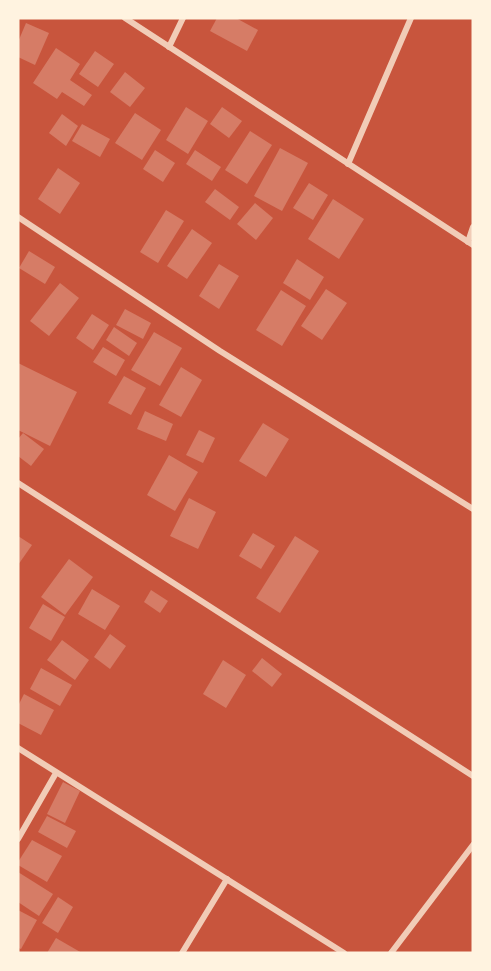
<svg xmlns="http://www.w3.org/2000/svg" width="491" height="971" font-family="Manrope,sans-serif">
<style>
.building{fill:#d67c66}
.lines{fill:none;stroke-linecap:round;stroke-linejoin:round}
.minor{stroke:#f1ccb7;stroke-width:6}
</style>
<rect width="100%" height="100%" fill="#c8553d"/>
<g class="building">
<polygon points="217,18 236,18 258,30 247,51 210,31"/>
<polygon points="26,23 49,33 35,65 18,57 18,42"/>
<polygon points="56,48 80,64 70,80 92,95 84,106 62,92 57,99 33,83"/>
<polygon points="95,51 114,64 98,87 79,74"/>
<polygon points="125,72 145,88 130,107 110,92"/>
<polygon points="186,107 208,121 188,154 166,140"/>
<polygon points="222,107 242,121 229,138 210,124"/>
<polygon points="135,113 161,130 142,160 115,143"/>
<polygon points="62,114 78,126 66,146 49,133"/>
<polygon points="82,124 110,139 100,157 72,141"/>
<polygon points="250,131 272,145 247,184 225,170"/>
<polygon points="280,148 308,163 282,211 254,196"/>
<polygon points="155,150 175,163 163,182 143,169"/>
<polygon points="195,150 221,167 212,181 186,164"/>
<polygon points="58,168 80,183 60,214 38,199"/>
<polygon points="309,183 328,195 313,220 293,208"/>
<polygon points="215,189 239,207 230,220 205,202"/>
<polygon points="333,199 364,219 339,259 308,239"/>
<polygon points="255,203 273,218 256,240 237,224"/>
<polygon points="166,210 184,221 158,263 140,252"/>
<polygon points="192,229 212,243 187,279 167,266"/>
<polygon points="29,251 55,267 45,284 19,268"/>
<polygon points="297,259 324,277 310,300 283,283"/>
<polygon points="219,264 239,276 219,309 199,296"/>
<polygon points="60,283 79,298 49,336 30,321"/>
<polygon points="326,289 347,303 322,340 301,326"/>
<polygon points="281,290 306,306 282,346 256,330"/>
<polygon points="125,309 151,323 143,339 116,325"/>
<polygon points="92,314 109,325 93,350 76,338"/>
<polygon points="114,327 137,343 129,356 106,340"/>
<polygon points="154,332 182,348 160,386 131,370"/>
<polygon points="103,347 125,360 116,376 93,362"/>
<polygon points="18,363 77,392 50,446 18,430"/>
<polygon points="181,367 202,380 181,417 159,405"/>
<polygon points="124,376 146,388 131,415 108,403"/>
<polygon points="145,411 173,424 166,441 137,429"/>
<polygon points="263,423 289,439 266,477 239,461"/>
<polygon points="199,430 215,438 203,463 186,455"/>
<polygon points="23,433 44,449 31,466 18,456 18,439"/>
<polygon points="169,455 198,472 175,511 147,495"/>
<polygon points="189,498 216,512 198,549 170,536"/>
<polygon points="253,533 275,546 261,569 239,556"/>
<polygon points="18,536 32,545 18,565"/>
<polygon points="295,536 319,551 280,613 256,598"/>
<polygon points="69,559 93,577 65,615 41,597"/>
<polygon points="92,589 120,606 105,630 78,614"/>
<polygon points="151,590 168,601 160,613 144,602"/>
<polygon points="43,604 65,617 51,641 29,628"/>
<polygon points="110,634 126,646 110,669 94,657"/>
<polygon points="62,640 89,660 75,680 47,660"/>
<polygon points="262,658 282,674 272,687 252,671"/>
<polygon points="223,660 246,675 226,708 203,694"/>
<polygon points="41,668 72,685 60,706 30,689"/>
<polygon points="24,694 54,710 41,735 18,723 18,706"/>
<polygon points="63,782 80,791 65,823 47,814"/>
<polygon points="47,816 76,831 67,848 38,832"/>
<polygon points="32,840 62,856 47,882 18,865 18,862"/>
<polygon points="18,872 53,894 39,916 18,902"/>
<polygon points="58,897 73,907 58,933 42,923"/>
<polygon points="18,910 37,920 21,949 18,948"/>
<polygon points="56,938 82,953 47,953"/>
</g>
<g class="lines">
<g class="minor">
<polyline points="125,18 473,245"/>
<polyline points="169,47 183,18"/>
<polyline points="348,164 411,18"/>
<polyline points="18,217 220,351 473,509"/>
<polyline points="468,242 473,227"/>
<polyline points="18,483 473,776"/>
<polyline points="18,748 344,953"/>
<polyline points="18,839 56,773"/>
<polyline points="182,953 227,879"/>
<polyline points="391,953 473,845"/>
</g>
</g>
<rect width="491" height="971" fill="none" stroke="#fff3e0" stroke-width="39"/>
</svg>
